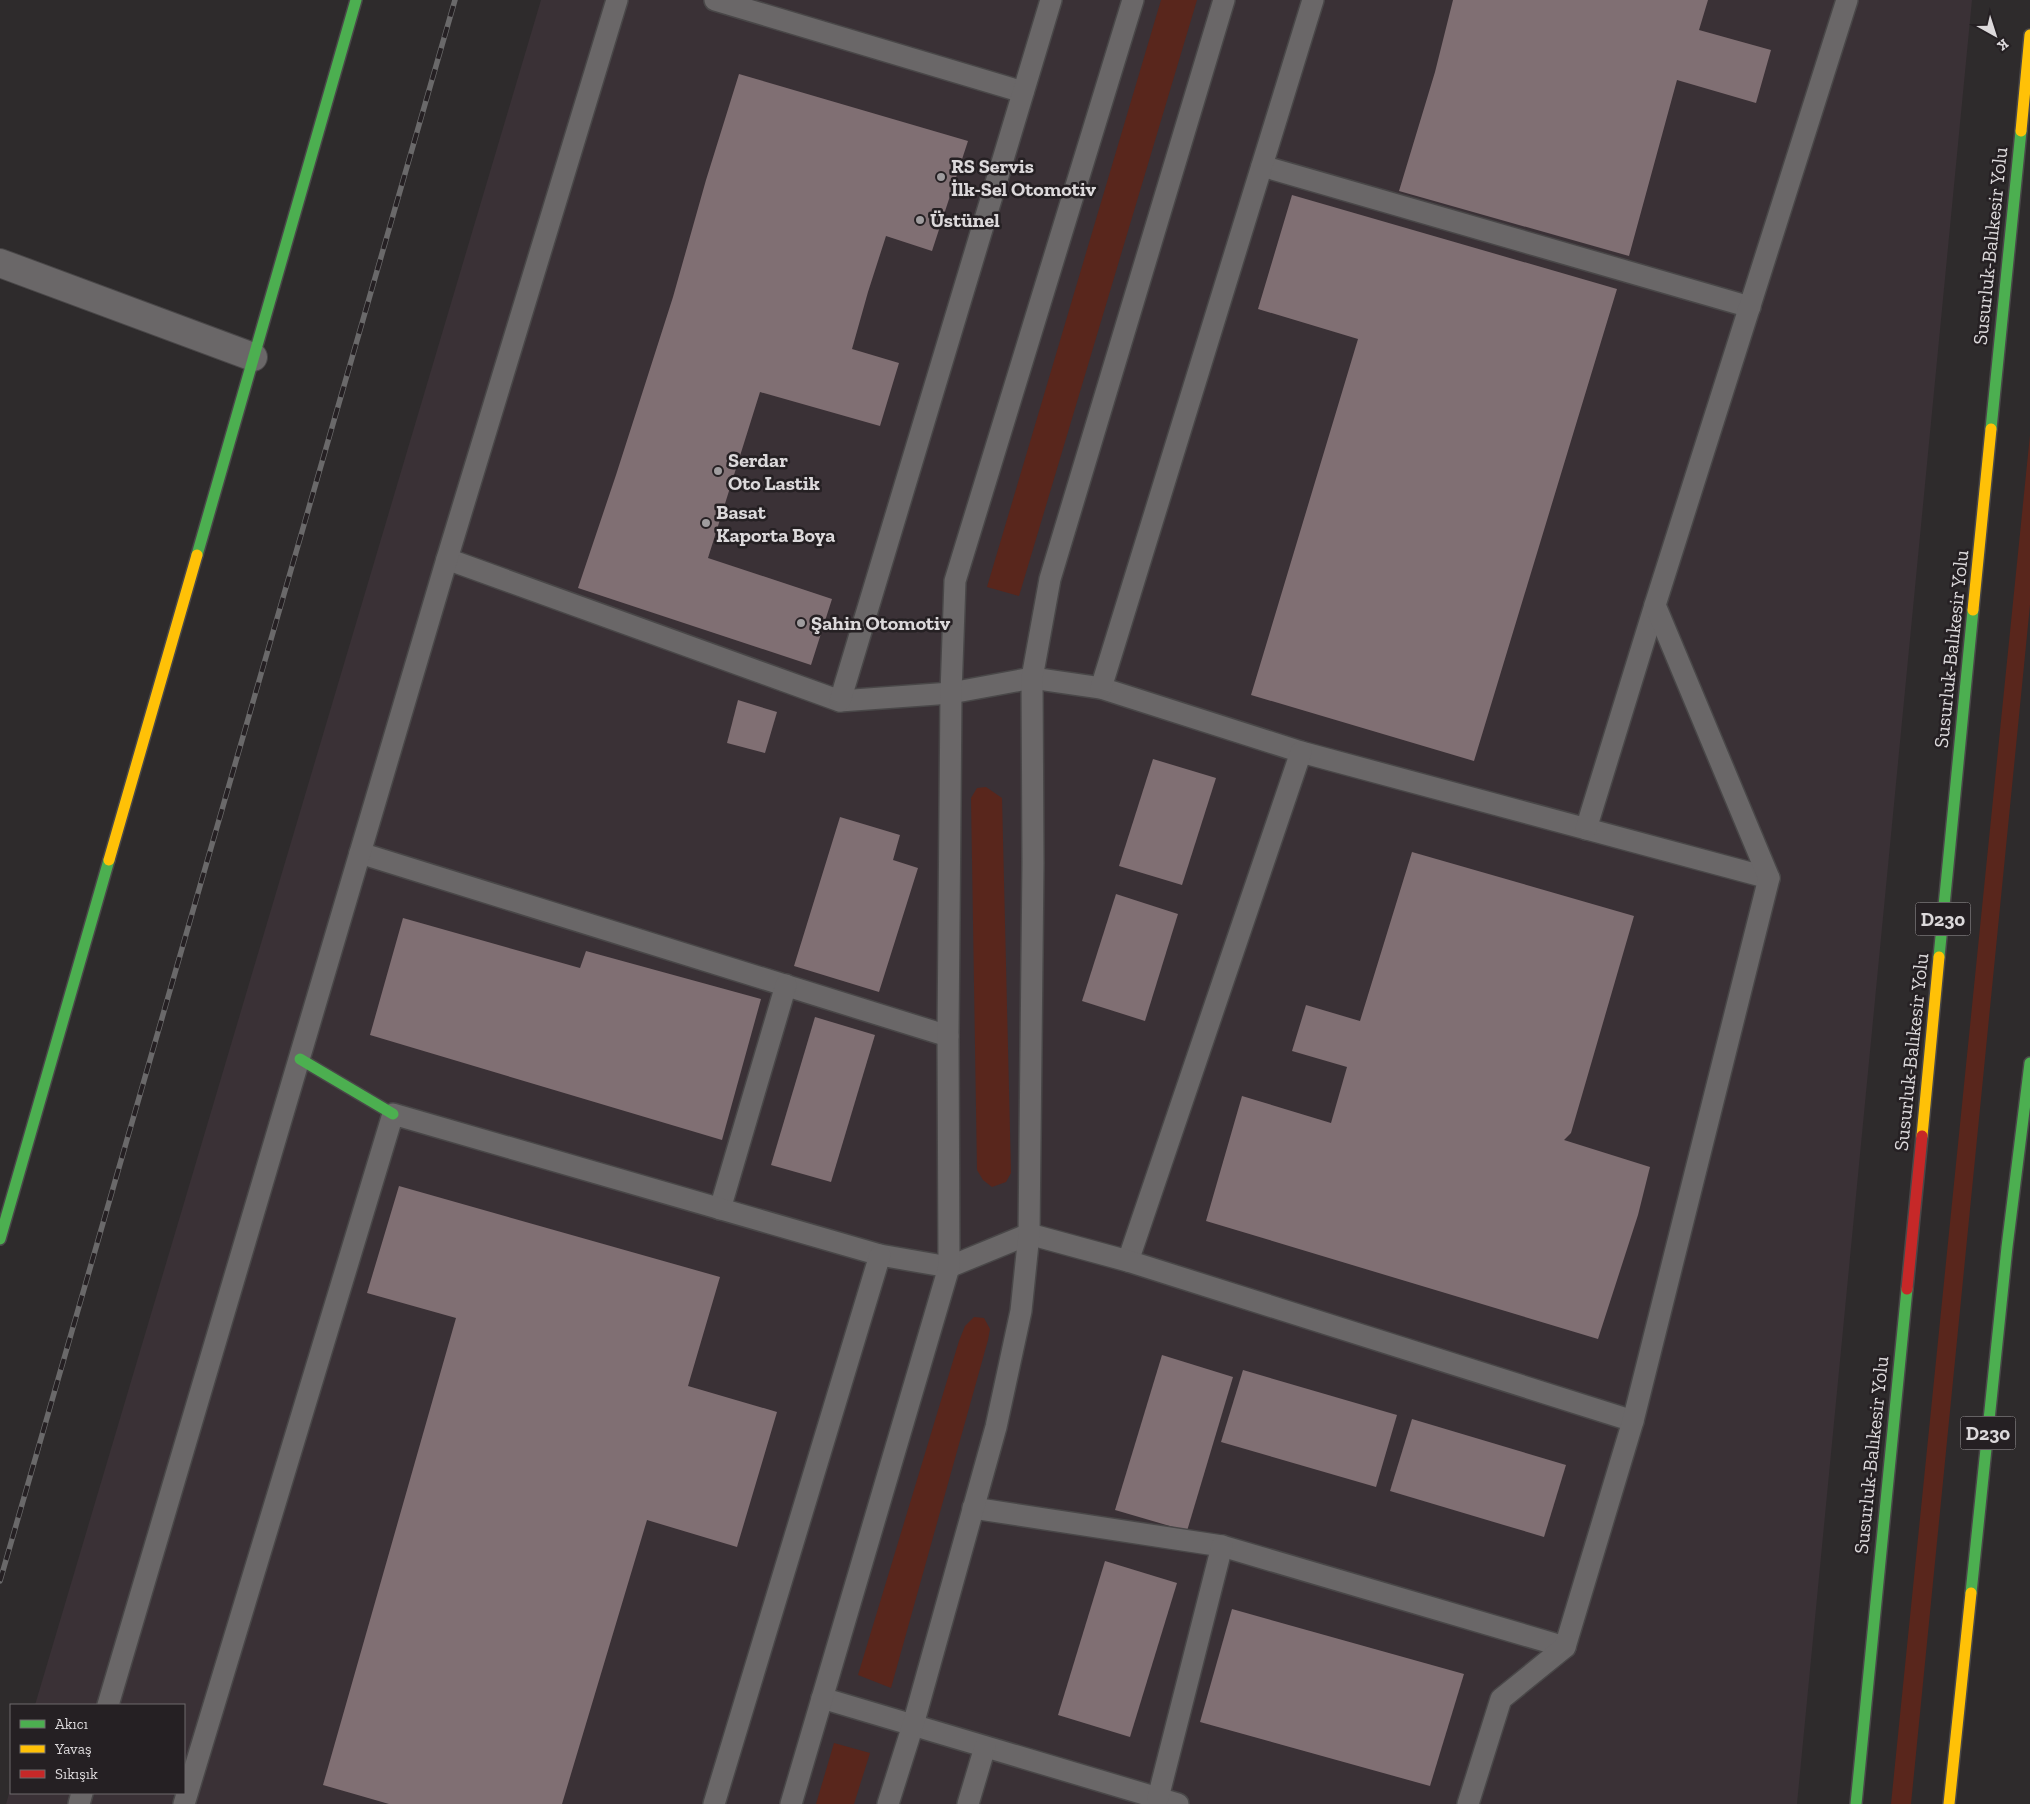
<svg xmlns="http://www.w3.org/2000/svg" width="2030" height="1804" font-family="'Zilla Slab',serif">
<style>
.built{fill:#3a3136}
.green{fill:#59261c}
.building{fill:#806f73}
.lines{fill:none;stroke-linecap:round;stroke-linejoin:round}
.lane-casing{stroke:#494748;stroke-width:24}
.street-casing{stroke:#494748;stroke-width:30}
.fast-casing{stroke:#494748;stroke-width:14}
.slow-casing{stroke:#494748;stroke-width:14}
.jam-casing{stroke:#494748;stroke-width:14}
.lane{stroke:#6a6768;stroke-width:21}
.street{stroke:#6a6768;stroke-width:28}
.fast{stroke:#4caf50;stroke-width:11}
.slow{stroke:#ffc107;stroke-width:11}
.jam{stroke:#c62828;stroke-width:11}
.rail-casing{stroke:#6a696a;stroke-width:5.5}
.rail{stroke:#252023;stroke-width:4;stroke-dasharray:11;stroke-linecap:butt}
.poi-dot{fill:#9f9c9e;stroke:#252023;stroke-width:2}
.labels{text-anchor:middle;stroke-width:5;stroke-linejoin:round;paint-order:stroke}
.shield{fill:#252023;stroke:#a5a2a4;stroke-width:1}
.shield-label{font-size:19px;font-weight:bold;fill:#dcd9db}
.poi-label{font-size:20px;font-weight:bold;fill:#dcd9db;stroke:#252023;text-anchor:start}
.street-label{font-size:20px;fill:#dcd9db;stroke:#252023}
</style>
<rect width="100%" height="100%" fill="#2e2b2c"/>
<polygon class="built" points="541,0 1972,0 1797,1804 6,1804 11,1787 11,1793 184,1793 184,1705 35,1705"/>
<g class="green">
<polygon points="1161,0 1197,0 1019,596 987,587"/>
<polygon points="2030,435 2030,605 1911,1804 1891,1804"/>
<polygon points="986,787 1002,798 1011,1173 1006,1182 992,1187 983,1180 977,1170 971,798 977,788"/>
<polygon points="974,1317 984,1318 990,1329 988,1340 891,1688 858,1675 959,1341 965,1326"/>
<polygon points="834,1743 870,1753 854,1804 816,1804"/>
</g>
<g class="building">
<polygon points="1453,0 1708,0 1699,30 1771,50 1756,103 1677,80 1629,256 1399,191 1435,72"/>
<polygon points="739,74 968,141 932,251 886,236 868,292 852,349 899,363 880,426 760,392 708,558 832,599 811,665 578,588 616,475 673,297 706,180"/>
<polygon points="1292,195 1617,289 1474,761 1251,695 1358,339 1258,309"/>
<polygon points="738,700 777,712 765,753 727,743"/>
<polygon points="1153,759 1216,778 1182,885 1119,866"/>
<polygon points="840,817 900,835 893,860 918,868 879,992 794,966"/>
<polygon points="1412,852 1634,916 1571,1133 1564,1140 1650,1167 1638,1215 1598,1339 1206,1221 1242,1096 1331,1123 1347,1067 1292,1051 1306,1005 1360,1021"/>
<polygon points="1116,894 1178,914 1145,1021 1082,1001"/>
<polygon points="403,918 580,968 586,951 761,999 722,1140 370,1035"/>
<polygon points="815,1017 875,1035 831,1182 771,1165"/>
<polygon points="399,1186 720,1277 688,1386 777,1412 737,1547 647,1520 562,1804 389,1804 323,1785 456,1318 367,1293"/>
<polygon points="1162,1355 1233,1377 1187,1531 1115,1510"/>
<polygon points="1243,1370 1397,1415 1376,1487 1221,1442"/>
<polygon points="1412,1419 1566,1465 1544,1537 1390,1491"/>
<polygon points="1105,1561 1177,1583 1130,1737 1058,1715"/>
<polygon points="1232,1609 1464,1674 1430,1786 1200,1722"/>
</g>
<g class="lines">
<defs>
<g id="lane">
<polyline points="715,0 1023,92"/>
<polyline points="1262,166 1750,307"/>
<polyline points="447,559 840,701 951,693 1032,678 1101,688 1301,752 1769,878"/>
<polyline points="1101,688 1313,0"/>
<polyline points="840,701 1051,0"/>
<polyline points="1586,829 1655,605"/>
<polyline points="360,853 948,1036"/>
<polyline points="720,1209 786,985"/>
<polyline points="1128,1261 1301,752"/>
<polyline points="973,1508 1222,1546 1565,1647"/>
<polyline points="822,1698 1178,1804"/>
<polyline points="108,1705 447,559 617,0"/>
<polyline points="1158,1798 1222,1546"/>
<polyline points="79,1804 82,1793"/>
<polyline points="184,1804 393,1114 880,1255 949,1267 1029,1234 1128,1261 1633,1421"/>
<polyline points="714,1804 880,1255"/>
<polyline points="791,1804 949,1267 948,1036 951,693 955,581 1133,0"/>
<polyline points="888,1804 913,1725 996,1427 1021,1311 1029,1234 1033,863 1032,678 1050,579 1224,0"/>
<polyline points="968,1804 985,1747"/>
<polyline points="1468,1804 1501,1699 1565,1647 1633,1421 1769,878 1655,605 1847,0"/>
</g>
<polyline id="street" points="0,263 253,357"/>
<g id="fast">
<polyline points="1991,429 2021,131"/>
<polyline points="197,555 356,0"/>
<polyline points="1939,957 1973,610"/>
<polyline points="300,1059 393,1114"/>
<polyline points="0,1239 109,860"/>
<polyline points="1971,1593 2007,1247 2030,1063"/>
<polyline points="1856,1804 1907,1289"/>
</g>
<g id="slow">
<polyline points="2021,131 2030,35"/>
<polyline points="1973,610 1991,429"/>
<polyline points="109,860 197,555"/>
<polyline points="1922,1136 1939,957"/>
<polyline points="1949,1804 1971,1593"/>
</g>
<polyline id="jam" points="1907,1289 1922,1136"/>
</defs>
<use href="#lane" class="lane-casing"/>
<use href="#street" class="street-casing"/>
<use href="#fast" class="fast-casing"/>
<use href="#slow" class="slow-casing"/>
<use href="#jam" class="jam-casing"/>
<use href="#lane" class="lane"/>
<use href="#street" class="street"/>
<use href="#fast" class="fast"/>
<use href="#slow" class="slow"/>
<use href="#jam" class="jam"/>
<defs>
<polyline id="rail" points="0,1581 455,0"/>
</defs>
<use href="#rail" class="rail-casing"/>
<use href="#rail" class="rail"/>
</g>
<g class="poi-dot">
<circle cx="941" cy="177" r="5"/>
<circle cx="920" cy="220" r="5"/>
<circle cx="718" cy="471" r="5"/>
<circle cx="706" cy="523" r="5"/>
<circle cx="801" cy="623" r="5"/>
</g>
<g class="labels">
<g class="shield">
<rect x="1915.5" y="902.5" width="55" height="33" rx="4"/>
<rect x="1960.5" y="1416.5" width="55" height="33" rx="4"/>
</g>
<g class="shield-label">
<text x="1943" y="926">D230</text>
<text x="1988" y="1440">D230</text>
</g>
<g class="poi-label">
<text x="951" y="173">RS Servis<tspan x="951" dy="23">İlk-Sel Otomotiv</tspan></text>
<text x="930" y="227">Üstünel</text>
<text x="728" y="467">Serdar<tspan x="728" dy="23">Oto Lastik</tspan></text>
<text x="716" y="519">Basat<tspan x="716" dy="23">Kaporta Boya</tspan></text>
<text x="811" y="630">Şahin Otomotiv</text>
</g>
<g class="street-label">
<text transform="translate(1990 246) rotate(-84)" y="7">Susurluk-Balıkesir Yolu</text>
<text transform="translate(1951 649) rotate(-84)" y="7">Susurluk-Balıkesir Yolu</text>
<text transform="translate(1911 1052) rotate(-84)" y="7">Susurluk-Balıkesir Yolu</text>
<text transform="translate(1871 1455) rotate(-84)" y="7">Susurluk-Balıkesir Yolu</text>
</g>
</g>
<rect x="10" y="1704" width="175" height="90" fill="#252023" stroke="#6e6a6d"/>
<rect x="20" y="1720" width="25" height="8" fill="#4caf50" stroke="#6e6a6d"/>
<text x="55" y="1729" font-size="15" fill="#dcd9db">Akıcı</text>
<rect x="20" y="1745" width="25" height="8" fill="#ffc107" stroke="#6e6a6d"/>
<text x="55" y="1754" font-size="15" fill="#dcd9db">Yavaş</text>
<rect x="20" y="1770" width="25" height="8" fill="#c62828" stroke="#6e6a6d"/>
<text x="55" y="1779" font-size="15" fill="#dcd9db">Sıkışık</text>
<g transform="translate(1995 35) rotate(141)" stroke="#252023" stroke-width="4" paint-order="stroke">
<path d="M0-4L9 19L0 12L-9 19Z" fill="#dcd9db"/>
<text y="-8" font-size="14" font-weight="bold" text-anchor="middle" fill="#dcd9db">K</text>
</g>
</svg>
